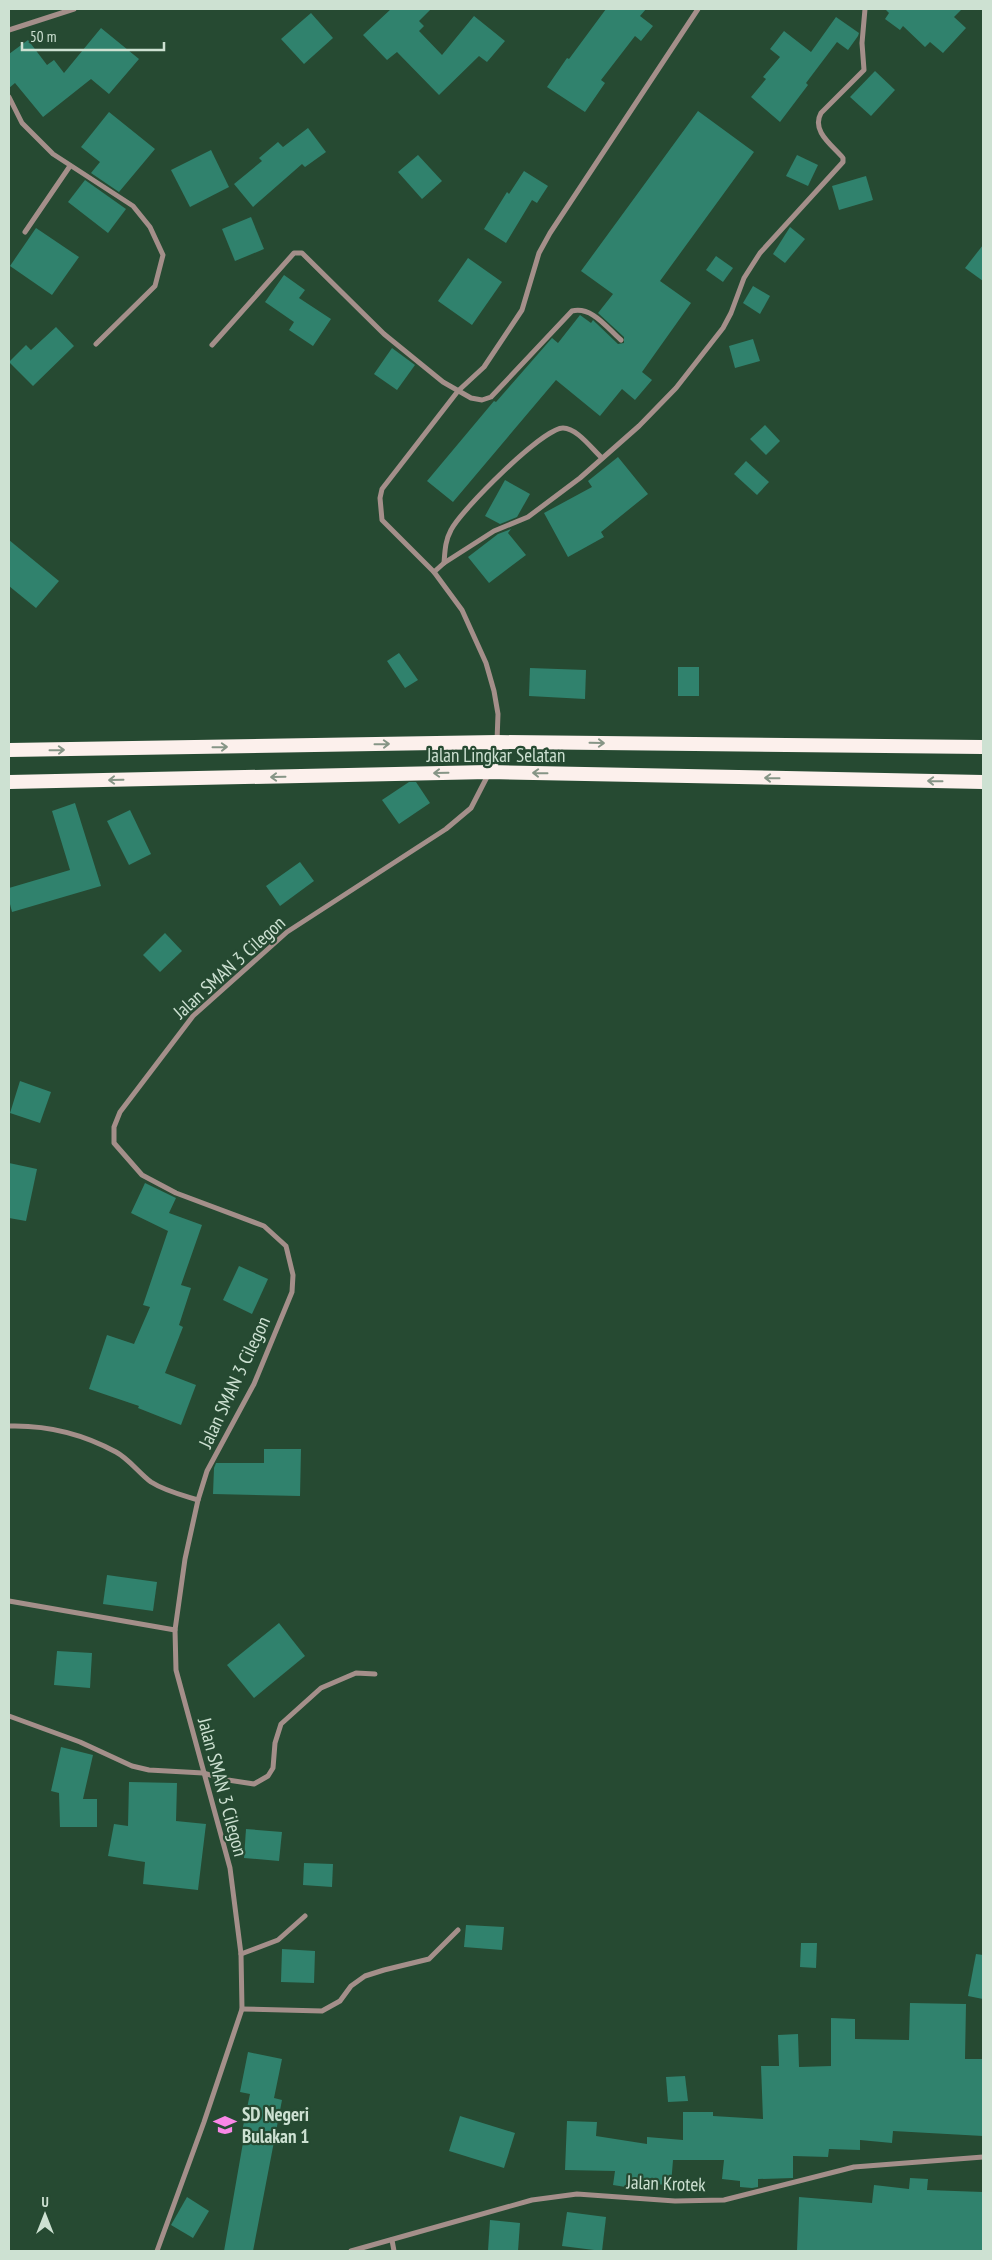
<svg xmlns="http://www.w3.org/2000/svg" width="992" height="2260" font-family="'PT Sans Narrow',sans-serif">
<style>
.building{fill:#30826d}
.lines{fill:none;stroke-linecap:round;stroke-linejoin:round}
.minor{stroke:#a48f8a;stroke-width:5}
.trunk{stroke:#fcf0ec;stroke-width:14}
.oneway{stroke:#869586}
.labels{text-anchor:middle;stroke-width:4.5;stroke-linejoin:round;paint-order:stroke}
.street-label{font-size:19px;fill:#cde1d2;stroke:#264a32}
.poi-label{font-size:19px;font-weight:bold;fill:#cde1d2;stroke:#264a32;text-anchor:start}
</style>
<rect width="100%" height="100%" fill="#264a32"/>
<g class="building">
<polygon points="391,9 431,9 419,21 424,26 419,31 442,55 474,16 505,41 487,62 479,56 439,95 397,52 387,60 363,35"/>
<polygon points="606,9 646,9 640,16 653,26 641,41 635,36 601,80 605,83 585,112 547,87 567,58 569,59"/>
<polygon points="885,9 962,9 954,17 966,28 943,53 930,42 925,47 903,26 900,30 885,19 889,13"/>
<polygon points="311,13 333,38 304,64 281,39"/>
<polygon points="836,17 859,33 858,36 848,50 837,42 806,83 808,85 780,122 751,97 766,79 763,77 780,57 770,49 784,31 811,52"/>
<polygon points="101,28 139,59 109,94 91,79 43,117 15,83 9,88 9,54 28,40 47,65 54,60 64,73"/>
<polygon points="875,71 895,90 871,116 850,97"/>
<polygon points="698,111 754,152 660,281 691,303 642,372 652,380 635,400 622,389 600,416 556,380 453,502 427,481 494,401 496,402 552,338 558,343 580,315 591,323 593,320 596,323 618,344 624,343 624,337 598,313 613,294 581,271"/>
<polygon points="109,112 155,149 119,192 91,173 100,162 81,147"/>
<polygon points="308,128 326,152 305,167 302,164 253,207 234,184 262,161 259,158 278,142 283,147"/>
<polygon points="211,150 229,187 190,207 171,170"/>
<polygon points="418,155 442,181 422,199 398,172"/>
<polygon points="797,155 818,165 808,186 786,176"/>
<polygon points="524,171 548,186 537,203 532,200 506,243 484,229 507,192 509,194"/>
<polygon points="866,176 873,200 839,210 832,186"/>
<polygon points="85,180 126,209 108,233 68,202"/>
<polygon points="251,217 264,249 235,261 222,229"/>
<polygon points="790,227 805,239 785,263 773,254"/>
<polygon points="36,228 79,257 52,295 10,266"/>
<polygon points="983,245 983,281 965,268"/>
<polygon points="716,256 733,268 723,282 706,270"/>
<polygon points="468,258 502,282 472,325 438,301"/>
<polygon points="284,275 305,290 299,298 331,319 313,346 289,330 294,322 265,302"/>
<polygon points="753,286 770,296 760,314 743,303"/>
<polygon points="56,327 74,346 33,386 9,362 26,345 31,350"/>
<polygon points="753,339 760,361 735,368 729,346"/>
<polygon points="392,348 415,365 397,390 374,374"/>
<polygon points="765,425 780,441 766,455 750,439"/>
<polygon points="618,457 648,494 601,532 604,537 568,557 544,513 592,487 588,481"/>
<polygon points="746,461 769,482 757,495 734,474"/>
<polygon points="505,480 530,494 517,517 500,524 485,516"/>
<polygon points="511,529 508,533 526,555 489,583 468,557 498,534"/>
<polygon points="9,540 59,581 36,608 9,586"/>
<polygon points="399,653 418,680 405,688 387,661"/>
<rect x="678" y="667" width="21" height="29"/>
<polygon points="530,668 586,670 585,699 529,696"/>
<polygon points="409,782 416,782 430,803 399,824 382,800"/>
<polygon points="75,803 101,886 12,912 9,900 9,888 70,870 52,811"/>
<polygon points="130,810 151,854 129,865 107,821"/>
<polygon points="300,862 314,881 280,906 266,886"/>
<polygon points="165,933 182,951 160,972 143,955"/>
<polygon points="20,1081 51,1092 40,1123 10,1113"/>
<polygon points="9,1163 37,1169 26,1221 9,1218"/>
<polygon points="145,1183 176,1198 169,1213 202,1225 181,1285 191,1288 179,1325 183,1327 165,1373 196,1385 181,1425 138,1408 139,1406 89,1389 107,1335 134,1344 150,1307 143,1305 168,1231 131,1213"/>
<polygon points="239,1266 268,1279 252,1314 223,1300"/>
<polygon points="264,1449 301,1449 300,1496 213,1494 214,1468 216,1463 264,1463"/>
<polygon points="107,1575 157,1582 153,1611 103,1604"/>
<polygon points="279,1623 305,1656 254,1698 227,1665"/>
<polygon points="57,1651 92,1653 90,1688 54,1685"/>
<polygon points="61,1747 93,1755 83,1799 97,1799 97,1827 60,1827 59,1793 51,1791"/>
<polygon points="129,1782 177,1783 176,1821 206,1824 198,1890 143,1884 145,1862 108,1856 114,1824 128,1826"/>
<polygon points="246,1829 282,1832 279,1861 244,1858"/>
<polygon points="304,1863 333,1864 332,1887 303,1885"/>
<polygon points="466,1925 504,1927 502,1950 464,1947"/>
<polygon points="801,1943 817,1943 816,1968 800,1967"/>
<polygon points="282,1949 315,1951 314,1983 281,1982"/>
<polygon points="976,1954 983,1955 983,1999 968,1996"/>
<polygon points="910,2003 966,2004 965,2059 983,2059 983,2136 893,2131 892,2143 860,2140 860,2150 829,2149 828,2157 793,2156 793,2178 758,2179 758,2187 752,2188 740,2187 740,2181 722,2179 724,2160 673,2160 671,2185 633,2183 632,2188 613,2185 615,2171 565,2170 567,2121 597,2122 596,2136 647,2144 647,2137 683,2140 683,2112 713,2112 713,2116 763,2119 761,2066 779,2066 778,2035 798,2034 799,2067 831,2066 831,2018 855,2019 855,2039 909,2040"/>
<polygon points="248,2052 282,2059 274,2098 282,2100 253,2251 224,2251 244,2137 241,2136 250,2094 240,2092"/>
<polygon points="685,2076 688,2101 668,2102 666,2077"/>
<polygon points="460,2116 515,2133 504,2168 449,2151"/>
<polygon points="910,2178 928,2179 927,2190 983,2192 983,2251 797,2251 799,2197 872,2203 874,2185 909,2189"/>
<polygon points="187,2197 209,2211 193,2238 171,2225"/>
<polygon points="567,2212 606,2217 602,2251 562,2246"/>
<polygon points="490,2220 520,2223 518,2251 488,2251"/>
</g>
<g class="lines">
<g class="minor">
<polyline points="9,30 74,9"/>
<polyline points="9,97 22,123 53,154 133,206 150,227 163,255 155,286 96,344"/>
<polyline points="25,232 70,166"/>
<path d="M 212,345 L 294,253 L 302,253 L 384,334 L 443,382 L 471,398 L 482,400 L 491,397 L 572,311 C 592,306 607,328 621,340"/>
<path d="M 444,563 C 445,551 445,541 451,530 C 461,510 543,428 563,428 C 577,428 592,449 602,458"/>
<path d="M 434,572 L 444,563 L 494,531 L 528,517 L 580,478 L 639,426 L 676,388 L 723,328 L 731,313 L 744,278 L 760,253 L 843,162 L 843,158 C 832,145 811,131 821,113 L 864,70 L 862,43 L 865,9"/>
<polyline points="497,741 498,714 494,691 486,663 462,610 434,572 382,520 380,498 382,489 458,391 484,367 522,310 539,253 550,233 698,9"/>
<path d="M 9,1426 C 46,1425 83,1434 116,1452 C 129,1459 139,1473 151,1482 C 165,1491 182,1495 198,1500"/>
<polyline points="9,1601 175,1630"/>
<polyline points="9,1716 80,1742 132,1766 149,1770 203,1773 228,1780 254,1784 268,1776 273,1768 275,1743 281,1724 321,1688 356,1673 375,1674"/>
<polyline points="241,1954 278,1940 305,1916"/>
<polyline points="242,2009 322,2011 340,2001 351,1986 365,1976 384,1970 429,1959 458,1930"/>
<polyline points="392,2240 394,2251"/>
<polyline points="157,2251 204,2122 242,2009 241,1954 230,1868 176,1670 175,1630 185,1559 198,1500 207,1471 254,1384 292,1292 293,1275 286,1246 264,1226 176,1193 142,1175 114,1143 114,1127 120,1112 193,1016 287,932 446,829 471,808 488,775"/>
<polyline points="351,2251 532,2200 577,2194 675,2201 724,2200 854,2167 983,2157"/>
</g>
<g class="trunk">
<polyline points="9,750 497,742 983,747"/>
<polyline points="489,772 497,742"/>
<polyline points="9,782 489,772 983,782"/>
</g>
</g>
<defs><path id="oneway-shaft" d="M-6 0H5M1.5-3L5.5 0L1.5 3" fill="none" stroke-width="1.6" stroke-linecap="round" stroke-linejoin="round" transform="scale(1.25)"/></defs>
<g class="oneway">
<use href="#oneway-shaft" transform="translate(597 743) rotate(1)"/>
<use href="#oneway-shaft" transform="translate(382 744) rotate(-1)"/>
<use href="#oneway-shaft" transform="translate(220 747) rotate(-1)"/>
<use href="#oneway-shaft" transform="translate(57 750) rotate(-1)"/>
<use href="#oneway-shaft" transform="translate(441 773) rotate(179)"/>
<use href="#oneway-shaft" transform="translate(540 773) rotate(-179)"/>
<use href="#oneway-shaft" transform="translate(278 777) rotate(179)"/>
<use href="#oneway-shaft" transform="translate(772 778) rotate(-179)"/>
<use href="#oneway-shaft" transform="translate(116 780) rotate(179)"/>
<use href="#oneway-shaft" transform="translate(935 781) rotate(-179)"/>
</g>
<defs>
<symbol id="school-bare" viewBox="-9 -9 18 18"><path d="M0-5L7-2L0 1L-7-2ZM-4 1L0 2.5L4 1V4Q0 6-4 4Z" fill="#fa87e7" stroke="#264a32" stroke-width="2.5" paint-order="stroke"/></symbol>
</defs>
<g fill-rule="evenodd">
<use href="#school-bare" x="209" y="2109" width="32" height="32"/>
</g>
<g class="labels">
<g class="street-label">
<text x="496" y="762">Jalan Lingkar Selatan</text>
<text transform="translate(229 967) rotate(-42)" y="7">Jalan SMAN 3 Cilegon</text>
<text transform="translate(234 1382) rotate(-65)" y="7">Jalan SMAN 3 Cilegon</text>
<text transform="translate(223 1787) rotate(75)" y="7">Jalan SMAN 3 Cilegon</text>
<text transform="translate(666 2183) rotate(2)" y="7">Jalan Krotek</text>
</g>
<g class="poi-label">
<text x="242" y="2121">SD Negeri<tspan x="242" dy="22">Bulakan 1</tspan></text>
</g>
</g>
<rect width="992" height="2260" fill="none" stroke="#cde1d2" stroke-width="20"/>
<g transform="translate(45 2215)" stroke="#264a32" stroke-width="4" paint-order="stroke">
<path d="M0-4L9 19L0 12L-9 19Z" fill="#cde1d2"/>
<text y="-8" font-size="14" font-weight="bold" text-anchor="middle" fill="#cde1d2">U</text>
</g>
<path d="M22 42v8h142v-8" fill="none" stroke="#cde1d2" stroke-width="2.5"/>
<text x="30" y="42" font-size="15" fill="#cde1d2" stroke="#264a32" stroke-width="4" paint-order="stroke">50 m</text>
</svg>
